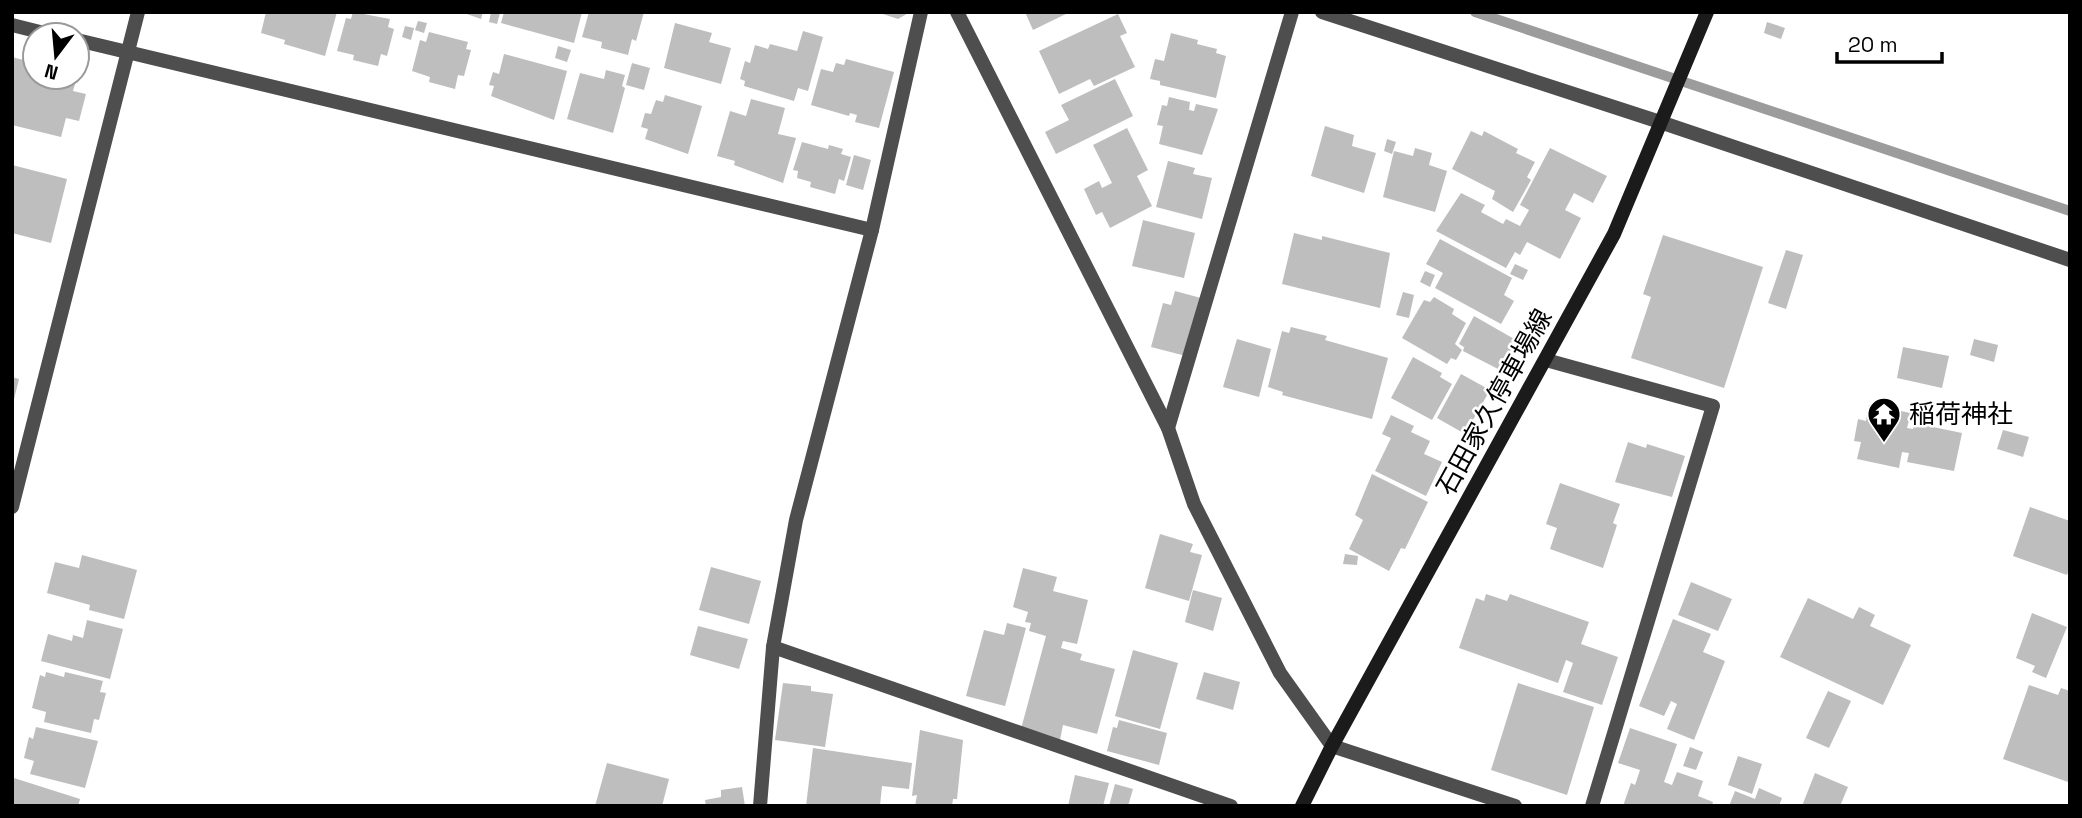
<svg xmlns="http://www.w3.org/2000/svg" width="2082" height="818" font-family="'Space Grotesk','Noto Sans JP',sans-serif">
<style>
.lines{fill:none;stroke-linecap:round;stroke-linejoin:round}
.stream{stroke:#9c9c9c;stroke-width:10}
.building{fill:#bebebe}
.minor{stroke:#4e4e4e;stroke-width:14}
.tertiary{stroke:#4e4e4e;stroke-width:14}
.secondary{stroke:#1b1b1b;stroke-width:14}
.labels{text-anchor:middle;stroke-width:5;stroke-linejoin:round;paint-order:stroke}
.street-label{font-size:26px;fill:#000;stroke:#fff}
.poi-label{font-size:26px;fill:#000;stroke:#fff;text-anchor:start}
</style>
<rect width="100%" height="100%" fill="#fff"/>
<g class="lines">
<polyline class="stream" points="1475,12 2070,211"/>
</g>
<g class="building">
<polygon points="266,12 337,12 325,56 284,44 285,40 261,33"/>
<polygon points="353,12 390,19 388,27 394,29 387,56 381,54 378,66 353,60 354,55 337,51 346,18 351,19"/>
<polygon points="461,12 483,12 481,19"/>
<polygon points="491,12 500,13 497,24 489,22"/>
<polygon points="504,12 582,12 574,43 501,23"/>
<polygon points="589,12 644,12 636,41 632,39 628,55 601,48 602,42 582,37"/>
<polygon points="877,12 910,12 898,19"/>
<polygon points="1025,12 1070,12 1033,30"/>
<polygon points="1118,14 1127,33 1120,36 1135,67 1094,86 1090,79 1059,94 1039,51"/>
<polygon points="418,21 427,23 424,33 415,30"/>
<polygon points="1767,22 1785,28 1781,39 1764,33"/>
<polygon points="675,23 712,33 709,42 731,48 721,84 664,68"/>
<polygon points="405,26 414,28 411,40 402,37"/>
<polygon points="803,31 823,37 808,91 798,88 794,101 744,86 745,81 740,79 745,61 750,63 755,45 768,49 770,44 797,51"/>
<polygon points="429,32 468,42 466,49 471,50 464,76 458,75 455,89 429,82 430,77 412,71 420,40 426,42"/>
<polygon points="1171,33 1198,40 1197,44 1217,49 1216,53 1226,56 1216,98 1160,85 1160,81 1150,79 1155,59 1164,61"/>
<polygon points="558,46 571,50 567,62 555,58"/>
<polygon points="504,54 567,71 554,120 491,96 494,86 489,85 493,72 499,74"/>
<polygon points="12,57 35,63 35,77 77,77 73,91 86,94 79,121 66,118 61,137 12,125"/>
<polygon points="846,59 894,72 879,128 855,122 857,115 850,113 849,116 811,105 821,69 833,72 836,63 844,65"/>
<polygon points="632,63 650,68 644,90 626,85"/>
<polygon points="606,70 625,75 622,86 625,88 613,133 567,119 580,73 604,79"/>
<polygon points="1115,79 1133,116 1056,154 1045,132 1069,120 1061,105"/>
<polygon points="665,95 702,106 688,154 645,139 648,129 641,127 645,113 651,114 656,100 663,102"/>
<polygon points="1169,97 1190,102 1189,110 1194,111 1196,104 1218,109 1202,155 1159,144 1163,126 1157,125 1162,105 1167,106"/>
<polygon points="751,99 785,108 778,134 796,138 783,183 734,165 735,161 717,156 730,111 746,116"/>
<polygon points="1325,126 1354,135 1352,146 1376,153 1364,193 1311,176"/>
<polygon points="1127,128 1148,170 1137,176 1152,206 1110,228 1102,212 1096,215 1084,189 1099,181 1102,188 1112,183 1093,145"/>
<polygon points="1471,131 1482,136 1484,131 1518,149 1516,153 1535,162 1527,177 1531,180 1513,212 1492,199 1495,191 1452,169"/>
<polygon points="1387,139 1396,142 1392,154 1384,151"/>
<polygon points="802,142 828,149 829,145 843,149 841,154 851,157 844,181 839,179 835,194 810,187 811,182 797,178 798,171 793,170"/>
<polygon points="1415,148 1432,153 1429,165 1447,171 1435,212 1383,197 1394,151 1413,156"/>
<polygon points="1550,148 1607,176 1593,203 1574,193 1565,210 1581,218 1560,259 1527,242 1520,255 1515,252 1506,268 1436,231 1461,193 1485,205 1481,212 1503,224 1506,219 1520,226 1529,210 1520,205"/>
<polygon points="854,155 871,160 863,190 846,185"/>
<polygon points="1168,161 1195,168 1193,174 1212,178 1202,219 1156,207"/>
<polygon points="12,165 67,179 51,243 12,233"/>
<polygon points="1143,220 1195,233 1184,278 1132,266"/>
<polygon points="1294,233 1322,240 1322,236 1390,253 1380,308 1282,284"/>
<polygon points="1663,235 1763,267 1724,388 1631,358 1651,297 1643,294"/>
<polygon points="1440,239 1512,278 1504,295 1514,301 1501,324 1435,288 1443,273 1426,264"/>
<polygon points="1786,250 1803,255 1786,309 1768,303"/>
<polygon points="1515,264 1528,270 1523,280 1510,274"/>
<polygon points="1425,271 1435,275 1430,287 1420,282"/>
<polygon points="1175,291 1201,298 1186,356 1151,347 1163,303 1171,305"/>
<polygon points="1403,292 1414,295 1409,318 1396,315"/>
<polygon points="1434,297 1454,309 1452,314 1466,323 1455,344 1462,350 1456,360 1451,358 1447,364 1402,338 1424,300 1430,302"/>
<polygon points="1474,316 1516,340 1500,370 1463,351 1465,344 1464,347 1459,344"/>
<polygon points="1291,327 1327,336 1325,340 1388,358 1372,419 1282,395 1283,392 1268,387 1282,331 1289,333"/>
<polygon points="1237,339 1271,349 1259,397 1223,387"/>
<polygon points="1974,339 1998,345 1994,362 1970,355"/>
<polygon points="1903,347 1949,356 1942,388 1897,378"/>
<polygon points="1413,357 1442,373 1440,377 1452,384 1432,420 1391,398"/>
<polygon points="1461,374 1490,390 1465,434 1437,418"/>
<polygon points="12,377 19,379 13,403 12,403"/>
<polygon points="1869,405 1911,413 1907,428 1913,429 1914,423 1962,433 1954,471 1907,462 1909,453 1902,452 1899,468 1857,459 1861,442 1854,441 1858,419 1866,421"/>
<polygon points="1391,415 1414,426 1411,432 1430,441 1424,454 1442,462 1426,496 1375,471 1391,438 1382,434"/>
<polygon points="2003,430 2029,437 2023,457 1997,449"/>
<polygon points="1628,442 1646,448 1647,444 1685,456 1672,497 1615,482"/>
<polygon points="1372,474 1428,502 1405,549 1401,548 1389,571 1349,549 1363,520 1355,515"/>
<polygon points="1560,483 1620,504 1613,523 1617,525 1603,568 1550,549 1557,528 1546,524"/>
<polygon points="2030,507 2070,521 2070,566 2067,575 2013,556"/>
<polygon points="1160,534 1193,544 1190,552 1202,555 1189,601 1145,588"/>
<polygon points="1345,554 1358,556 1357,565 1343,564"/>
<polygon points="82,555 137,570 124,619 89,610 90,605 47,593 55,562 79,568"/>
<polygon points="711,567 761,581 749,624 699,610"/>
<polygon points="1023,568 1057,577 1053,591 1088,600 1077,644 1063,641 1061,648 1082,654 1080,660 1115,669 1097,734 1063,725 1060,740 1021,729 1046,636 1029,631 1031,623 1025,622 1028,612 1013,607"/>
<polygon points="1691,582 1732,599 1718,631 1678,615"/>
<polygon points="1193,590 1222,598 1213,631 1185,622"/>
<polygon points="1486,594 1507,601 1510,594 1589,622 1581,644 1618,657 1602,705 1563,692 1573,663 1566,660 1558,683 1459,648 1476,598 1484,601"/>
<polygon points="1808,598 1853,619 1859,607 1875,615 1870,626 1911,645 1883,705 1780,657"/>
<polygon points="2032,613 2067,627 2046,678 2032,672 2035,666 2016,658"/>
<polygon points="1673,619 1711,634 1703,652 1725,661 1694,740 1667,729 1677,704 1671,701 1664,716 1639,706"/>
<polygon points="87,620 123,629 110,679 41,661 48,634 72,641 73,635 83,638"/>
<polygon points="1007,623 1026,628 1005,706 966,696 984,630 1004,635"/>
<polygon points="698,626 748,639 739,669 690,655"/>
<polygon points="1133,650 1178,663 1160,729 1115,716"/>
<polygon points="46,672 64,677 65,672 103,681 100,692 106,693 99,720 94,719 91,733 44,722 46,712 32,708 40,675 45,677"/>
<polygon points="1204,672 1240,682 1233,710 1196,699"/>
<polygon points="783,683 811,686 811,691 833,694 825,747 775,740"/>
<polygon points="1518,683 1594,707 1567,795 1491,770"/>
<polygon points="2029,685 2058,695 2061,688 2070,691 2068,782 2003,759"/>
<polygon points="1828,691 1851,701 1829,748 1806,738"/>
<polygon points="1119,720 1167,733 1159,765 1107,751 1113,727 1117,728"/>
<polygon points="36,727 98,741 85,788 30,774 34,761 24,758 29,737 33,739"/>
<polygon points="1630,728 1677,744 1664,782 1672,785 1677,772 1703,781 1698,796 1713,802 1712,806 1623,806 1631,783 1635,785 1640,770 1618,763"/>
<polygon points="920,730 963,740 957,799 953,799 952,806 915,806 917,795 912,796"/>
<polygon points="1690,747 1703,752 1696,770 1683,766"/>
<polygon points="813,748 912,763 909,789 882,786 880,806 806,806"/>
<polygon points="1738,756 1762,764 1752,794 1728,785"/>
<polygon points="607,763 669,779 662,806 595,806"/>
<polygon points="1815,773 1848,787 1840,806 1802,806"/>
<polygon points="1075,775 1109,783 1103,806 1068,806"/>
<polygon points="14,778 80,799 78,806 12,806"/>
<polygon points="1115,784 1133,789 1128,806 1109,806"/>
<polygon points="742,787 745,806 706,806 705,800 721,797 721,790"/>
<polygon points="1759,788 1782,798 1779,806 1729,806 1735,791 1755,799"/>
</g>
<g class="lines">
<g class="minor">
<polyline points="957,12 1168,428 1194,504 1280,673 1332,746"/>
<polyline points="1322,12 1660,122 2070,260"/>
<polyline points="12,25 52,35"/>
<polyline points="77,40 872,230"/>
<polyline points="1546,360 1713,406 1592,806"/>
<polyline points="1168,428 1292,12"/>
<polyline points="12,507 138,12"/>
<polyline points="773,647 1231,806"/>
<polyline points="760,806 773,647 796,520 872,230 921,12"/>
</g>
<polyline class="tertiary" points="1332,746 1515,806"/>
<polyline class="secondary" points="1302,806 1332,746 1614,234 1707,12"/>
</g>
<defs>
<symbol id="temple-pin" viewBox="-11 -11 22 30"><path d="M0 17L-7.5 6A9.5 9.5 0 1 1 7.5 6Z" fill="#000" stroke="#fff"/><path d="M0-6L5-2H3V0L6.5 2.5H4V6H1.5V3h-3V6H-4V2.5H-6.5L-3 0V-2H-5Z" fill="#fff"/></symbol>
</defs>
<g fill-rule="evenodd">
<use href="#temple-pin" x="1865" y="395" width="38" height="52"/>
</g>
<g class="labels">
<g class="street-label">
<text transform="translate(1494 402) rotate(-61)" y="9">石田家久停車場線</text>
</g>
<g class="poi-label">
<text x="1909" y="423">稲荷神社</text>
</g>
</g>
<rect width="2082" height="818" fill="none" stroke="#000000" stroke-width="28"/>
<g transform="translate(56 56) rotate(196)"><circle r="33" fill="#ffffff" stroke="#999999" stroke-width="2"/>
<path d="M0-5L12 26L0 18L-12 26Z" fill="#000000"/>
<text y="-10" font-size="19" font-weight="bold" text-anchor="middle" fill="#000000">N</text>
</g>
<path d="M1837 52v10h105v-10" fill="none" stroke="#000000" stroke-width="3.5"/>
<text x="1848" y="52" font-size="21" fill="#000000" stroke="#ffffff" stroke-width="5" paint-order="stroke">20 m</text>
</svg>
